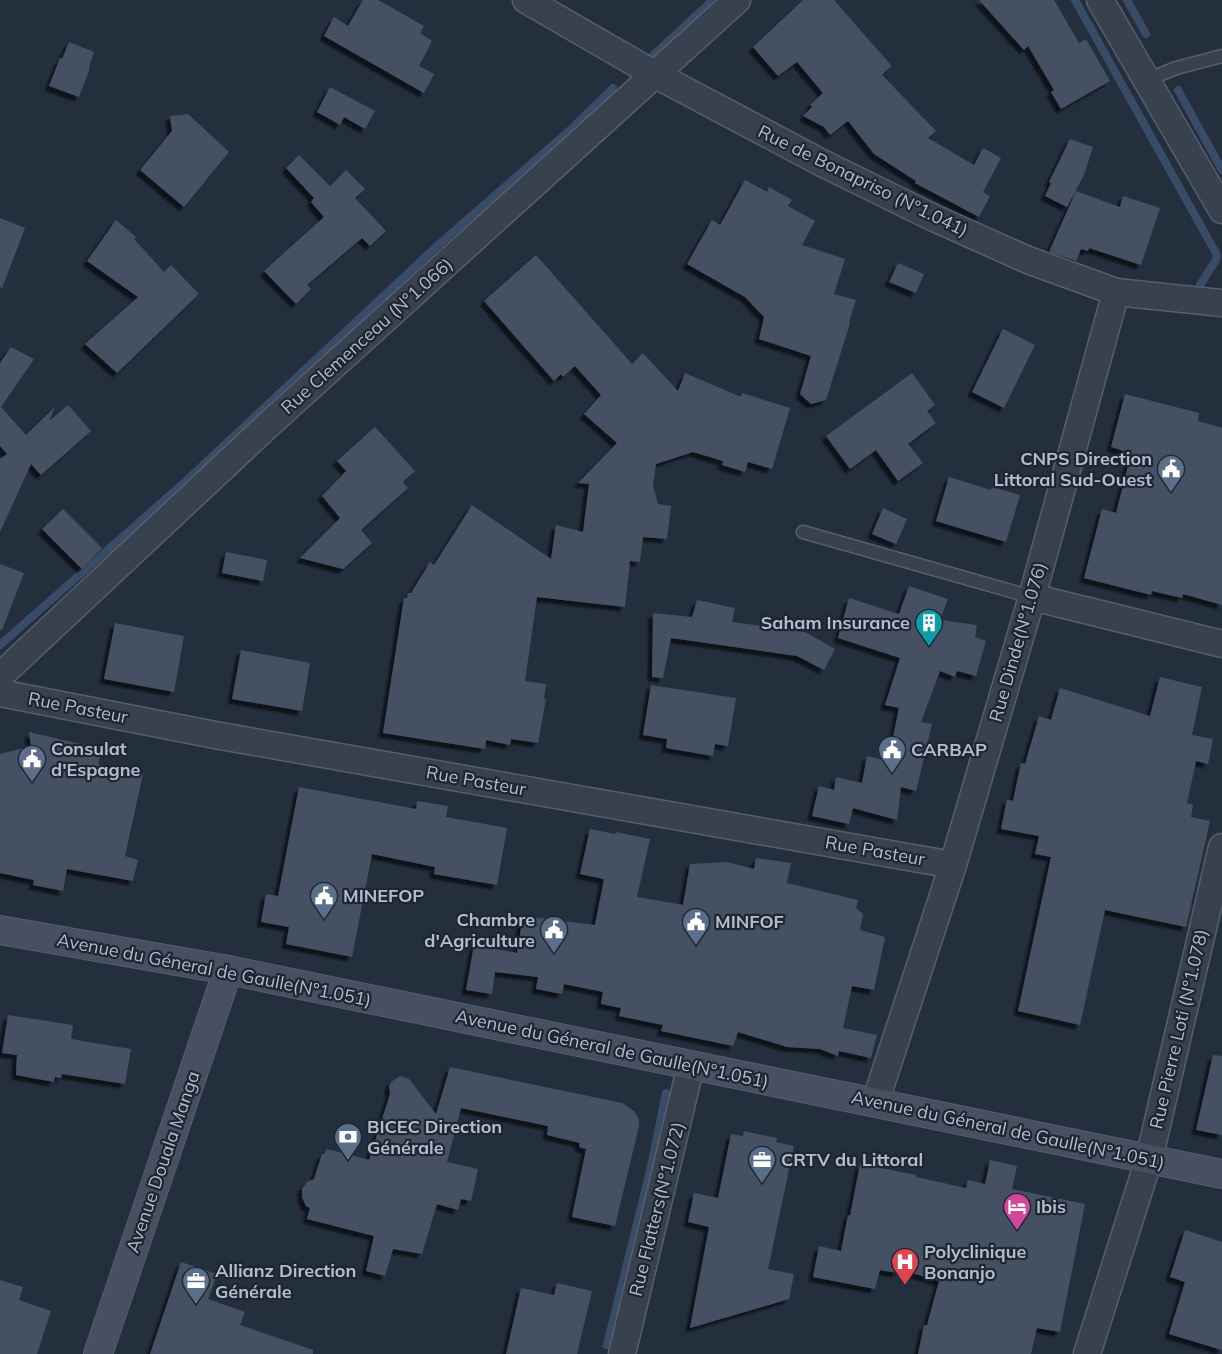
<svg xmlns="http://www.w3.org/2000/svg" width="1222" height="1354" font-family="Mulish,sans-serif">
<style>
.lines{fill:none;stroke-linecap:round;stroke-linejoin:round}
.stream{stroke:#394c67;stroke-width:8}
.building{fill:#455162;filter:url(#shadow)}
.lane-casing{stroke:#565f6c;stroke-width:15}
.street-casing{stroke:#565f6c;stroke-width:29}
.secondary-casing{stroke:#565f6c;stroke-width:30}
.lane{stroke:#38414e;stroke-width:12}
.street{stroke:#38414e;stroke-width:26}
.secondary{stroke:#465061;stroke-width:28}
.labels{text-anchor:middle;stroke-width:4.5;stroke-linejoin:round;paint-order:stroke}
.street-label{font-size:18px;fill:#b4bcc9;stroke:#1d2633}
.poi-label{font-size:18px;font-weight:bold;fill:#b4bcc9;stroke:#1d2633;text-anchor:start}
</style>
<defs>
<filter id="shadow"><feDropShadow dx="-4.5" dy="4.5" stdDeviation="1" flood-color="#0009"/></filter>
</defs>
<rect width="100%" height="100%" fill="#242f3e"/>
<g class="lines">
<g class="stream">
<polyline points="1075,0 1217,255 1216,260 1200,285"/>
<polyline points="1127,0 1146,34"/>
<polyline points="646,62 713,0"/>
<polyline points="1178,90 1222,170"/>
<polyline points="0,645 187,480 437,246 570,130 613,88"/>
<polyline points="607,1345 650,1171 666,1093"/>
</g>
</g>
<g class="building">
<polygon points="363,0 378,0 424,26 420,33 432,41 419,66 434,74 424,93 324,36 334,17 348,26"/>
<polygon points="803,0 834,0 890,64 891,66 882,75 936,131 928,138 974,165 983,148 1001,158 983,192 990,196 979,217 915,183 916,181 874,154 848,121 830,135 824,127 803,116 812,107 810,105 823,93 797,62 778,76 753,47"/>
<polygon points="979,0 1054,0 1079,43 1086,39 1110,81 1061,109 1051,92 1054,90 1028,46 1024,50"/>
<polygon points="69,42 94,52 89,67 90,68 79,97 49,86 60,58 62,59"/>
<polygon points="330,87 375,111 365,129 344,117 340,125 317,112"/>
<polygon points="188,114 229,152 184,207 140,170 172,131 170,116"/>
<polygon points="1070,139 1093,147 1084,175 1067,207 1045,196 1051,183 1049,182"/>
<polygon points="299,155 330,186 346,170 365,189 355,198 386,231 370,246 362,238 307,285 311,289 296,304 264,271 324,217 311,202 314,198 286,168"/>
<polygon points="745,180 767,192 769,187 792,200 788,206 815,221 802,245 845,259 834,294 856,300 849,322 850,323 826,400 811,404 800,394 811,356 759,339 764,317 745,297 687,264 712,220 720,225"/>
<polygon points="1076,191 1120,207 1123,196 1160,208 1141,265 1089,248 1088,251 1081,249 1076,261 1049,252"/>
<polygon points="0,218 25,228 2,288 0,287"/>
<polygon points="116,220 136,237 134,239 164,272 171,265 199,294 117,373 85,344 138,297 87,261"/>
<polygon points="536,255 632,364 643,353 678,391 685,373 741,397 742,393 790,408 772,469 748,462 745,472 722,465 723,461 693,452 656,464 653,486 658,504 671,506 667,539 643,537 640,562 630,561 625,607 537,597 525,681 546,684 544,699 546,699 538,743 511,739 510,745 486,740 485,749 383,733 404,598 407,598 408,593 411,593 430,562 434,565 472,505 551,559 556,525 583,532 589,484 578,483 617,443 584,414 601,395 575,366 563,377 561,374 554,381 484,301"/>
<polygon points="898,263 924,274 916,293 889,282"/>
<polygon points="1003,329 1035,345 1004,408 972,392"/>
<polygon points="11,347 34,359 1,407 26,435 55,407 49,421 68,405 91,431 41,475 31,464 0,532 0,459 7,454 0,446 0,363"/>
<polygon points="912,373 935,405 927,411 936,423 908,444 923,463 898,481 876,450 850,469 826,436"/>
<polygon points="1125,394 1199,413 1198,421 1222,428 1222,605 1183,594 1182,598 1152,591 1151,595 1084,578 1102,509 1116,513 1130,458 1126,457 1127,452 1111,447"/>
<polygon points="375,427 415,471 403,482 408,488 361,530 372,543 343,569 300,558 340,518 322,496 346,471 337,461"/>
<polygon points="949,477 991,490 992,487 1020,495 1006,542 936,521"/>
<polygon points="883,508 907,519 896,544 872,534"/>
<polygon points="63,509 102,548 82,569 42,529"/>
<polygon points="226,552 267,560 263,581 222,573"/>
<polygon points="0,564 24,573 2,630 0,630"/>
<polygon points="909,586 948,599 940,620 977,625 975,637 986,641 976,676 957,671 955,677 940,671 921,722 932,724 916,791 901,787 897,820 853,808 849,824 812,816 819,786 834,790 836,777 862,783 867,756 888,761 899,708 885,705 900,658 838,638 849,598 899,614"/>
<polygon points="697,600 735,608 732,622 805,632 835,649 824,670 797,656 671,638 663,678 652,677 653,613 692,617"/>
<polygon points="115,623 184,636 174,692 104,679"/>
<polygon points="241,650 310,663 302,711 232,699"/>
<polygon points="1160,677 1202,687 1192,735 1213,739 1208,764 1196,761 1187,803 1193,805 1191,817 1210,821 1186,927 1105,910 1080,1025 1018,1011 1051,857 1035,854 1039,836 1001,829 1007,799 1013,801 1021,763 1025,764 1039,716 1051,720 1060,688 1150,716"/>
<polygon points="651,685 736,698 728,746 715,744 713,756 666,748 667,739 643,735"/>
<polygon points="29,732 102,749 98,764 143,774 125,856 138,860 133,881 67,869 63,891 33,885 34,880 0,873 0,754 31,746"/>
<polygon points="299,787 416,809 417,801 448,806 446,817 507,828 497,885 434,874 435,867 372,854 352,957 286,944 289,927 261,922 266,894 278,896"/>
<polygon points="590,829 615,834 616,832 650,839 637,897 683,905 690,864 727,862 754,869 756,858 791,863 787,883 858,900 856,908 863,914 860,930 885,937 874,990 852,986 843,1028 877,1035 871,1058 839,1051 838,1056 820,1049 787,1047 738,1032 733,1046 661,1031 663,1025 619,1016 621,1008 601,1004 603,992 564,984 562,994 536,989 538,977 495,972 492,994 466,990 474,945 517,953 523,916 595,925 604,879 580,874"/>
<polygon points="8,1015 73,1025 71,1039 131,1049 125,1084 62,1074 61,1078 55,1077 54,1082 16,1075 17,1055 2,1053"/>
<polygon points="1213,1055 1222,1056 1222,1135 1196,1130"/>
<polygon points="450,1067 622,1103 634,1111 639,1120 639,1126 615,1226 572,1217 586,1149 579,1147 580,1143 547,1135 548,1126 461,1108 447,1162 478,1169 471,1201 461,1199 458,1210 437,1204 422,1254 393,1249 385,1276 366,1271 374,1236 307,1219 310,1208 306,1206 302,1197 302,1189 307,1182 314,1179 322,1154 324,1154 327,1149 369,1160 390,1094 389,1086 391,1082 400,1076 409,1079 436,1114"/>
<polygon points="744,1131 777,1138 776,1142 794,1146 768,1269 794,1274 789,1299 690,1328 709,1227 688,1222 694,1193 718,1198 731,1134 743,1136"/>
<polygon points="990,1160 1017,1166 1012,1189 1085,1204 1060,1332 1037,1328 1031,1354 918,1354 924,1325 927,1325 939,1281 898,1269 897,1273 880,1270 875,1289 813,1277 819,1246 841,1251 848,1215 850,1216 860,1164 916,1175 916,1177 966,1188 968,1180 985,1184"/>
<polygon points="1185,1230 1222,1242 1222,1350 1169,1334 1185,1282 1170,1277"/>
<polygon points="181,1262 217,1274 208,1299 245,1312 240,1325 313,1350 313,1354 150,1354"/>
<polygon points="0,1280 23,1287 19,1300 51,1311 37,1354 0,1354"/>
<polygon points="557,1283 592,1291 577,1354 506,1354 521,1288 554,1295"/>
</g>
<g class="lines">
<defs>
<g id="lane">
<polyline points="1147,80 1176,68 1222,56"/>
<polyline points="803,532 1032,597"/>
</g>
<g id="street">
<polyline points="526,0 656,75 822,163 934,218 1028,260 1116,292 1222,303"/>
<polyline points="1100,0 1222,210"/>
<polyline points="1032,597 1222,644"/>
<polyline points="0,676 267,426 737,0"/>
<polyline points="0,693 215,735 953,865"/>
<polyline points="875,1103 953,865 1032,597 1116,292"/>
<polyline points="622,1354 691,1065"/>
<polyline points="1087,1354 1149,1159 1222,847"/>
</g>
<g id="secondary">
<polyline points="0,930 228,970 1222,1174"/>
<polyline points="98,1354 228,970"/>
</g>
</defs>
<use href="#lane" class="lane-casing"/>
<use href="#street" class="street-casing"/>
<use href="#secondary" class="secondary-casing"/>
<use href="#lane" class="lane"/>
<use href="#street" class="street"/>
<use href="#secondary" class="secondary"/>
</g>
<defs>
<symbol id="civic-pin" viewBox="-11 -11 22 30"><path d="M0 17L-7.5 6A9.5 9.5 0 1 1 7.5 6Z" fill="#5c6f8a" stroke="#1d2633"/><path d="M-.6-6.5H3V-4.5H.6V-3L4-1V1h2V6H-6V1h2V-1L-.6-3ZM-1.2 2.5V6h2.4V2.5Z" fill="#fff"/></symbol>
<symbol id="building-pin" viewBox="-11 -11 22 30"><path d="M0 17L-7.5 6A9.5 9.5 0 1 1 7.5 6Z" fill="#0f9aa8" stroke="#1d2633"/><path d="M-4-6H4V6H1V3H-1V6H-4ZM-2.5-4.3h1.7v1.8h-1.7ZM.8-4.3h1.7v1.8H.8ZM-2.5-1h1.7V.8h-1.7ZM.8-1h1.7V.8H.8Z" fill="#fff"/></symbol>
<symbol id="bank-pin" viewBox="-11 -11 22 30"><path d="M0 17L-7.5 6A9.5 9.5 0 1 1 7.5 6Z" fill="#5c6f8a" stroke="#1d2633"/><path d="M-6-4H6V4H-6ZM0-2.3a2.3 2.3 0 1 0 0 4.6a2.3 2.3 0 1 0 0-4.6Z" fill="#fff"/></symbol>
<symbol id="office-pin" viewBox="-11 -11 22 30"><path d="M0 17L-7.5 6A9.5 9.5 0 1 1 7.5 6Z" fill="#5c6f8a" stroke="#1d2633"/><path d="M-6-3h4V-5.5h4V-3h4V5H-6ZM-1-4.5V-3h2v-1.5ZM-6 0V1H6V0Z" fill="#fff"/></symbol>
<symbol id="hotel-pin" viewBox="-11 -11 22 30"><path d="M0 17L-7.5 6A9.5 9.5 0 1 1 7.5 6Z" fill="#d1479c" stroke="#1d2633"/><path d="M-6-4.5h1.5V1H6V5H4.5V3h-9V5H-6ZM-4 0a1.8 1.8 0 1 1 3.6 0ZM.5 0V-2.5h3Q6-2.5 6 0Z" fill="#fff"/></symbol>
<symbol id="hospital-pin" viewBox="-11 -11 22 30"><path d="M0 17L-7.5 6A9.5 9.5 0 1 1 7.5 6Z" fill="#e0444e" stroke="#1d2633"/><path d="M-5-5h3v3.5h4V-5h3V5h-3V1.5h-4V5h-3Z" fill="#fff"/></symbol>
</defs>
<g fill-rule="evenodd">
<use href="#civic-pin" x="1155" y="453" width="32" height="43"/>
<use href="#building-pin" x="913" y="607" width="32" height="43"/>
<use href="#civic-pin" x="876" y="734" width="32" height="43"/>
<use href="#civic-pin" x="16" y="743" width="32" height="43"/>
<use href="#civic-pin" x="308" y="880" width="32" height="43"/>
<use href="#civic-pin" x="680" y="906" width="32" height="43"/>
<use href="#civic-pin" x="538" y="914" width="32" height="43"/>
<use href="#bank-pin" x="332" y="1121" width="32" height="43"/>
<use href="#office-pin" x="746" y="1144" width="32" height="43"/>
<use href="#hotel-pin" x="1001" y="1191" width="32" height="43"/>
<use href="#hospital-pin" x="889" y="1246" width="32" height="43"/>
<use href="#office-pin" x="180" y="1265" width="32" height="43"/>
</g>
<g class="labels">
<g class="street-label">
<text transform="translate(863 181) rotate(26)" y="6">Rue de Bonapriso (N°1.041)</text>
<text transform="translate(367 336) rotate(-42)" y="6">Rue Clemenceau (N°1.066)</text>
<text transform="translate(1018 642) rotate(-74)" y="6">Rue Dinde(N°1.076)</text>
<text transform="translate(78 708) rotate(11)" y="6">Rue Pasteur</text>
<text transform="translate(476 781) rotate(10)" y="6">Rue Pasteur</text>
<text transform="translate(875 851) rotate(10)" y="6">Rue Pasteur</text>
<text transform="translate(214 970) rotate(11)" y="6">Avenue du Géneral de Gaulle(N°1.051)</text>
<text transform="translate(1179 1029) rotate(-77)" y="6">Rue Pierre Loti (N°1.078)</text>
<text transform="translate(612 1049) rotate(12)" y="6">Avenue du Géneral de Gaulle(N°1.051)</text>
<text transform="translate(1008 1130) rotate(12)" y="6">Avenue du Géneral de Gaulle(N°1.051)</text>
<text transform="translate(163 1162) rotate(-71)" y="6">Avenue Douala Manga</text>
<text transform="translate(657 1209) rotate(-76)" y="6">Rue Flatters(N°1.072)</text>
</g>
<g class="poi-label">
<text x="1152" y="465" text-anchor="end">CNPS Direction<tspan x="1152" dy="21">Littoral Sud-Ouest</tspan></text>
<text x="910" y="629" text-anchor="end">Saham Insurance</text>
<text x="51" y="755">Consulat<tspan x="51" dy="21">d'Espagne</tspan></text>
<text x="911" y="756">CARBAP</text>
<text x="343" y="902">MINEFOP</text>
<text x="535" y="926" text-anchor="end">Chambre<tspan x="535" dy="21">d'Agriculture</tspan></text>
<text x="715" y="928">MINFOF</text>
<text x="367" y="1133">BICEC Direction<tspan x="367" dy="21">Générale</tspan></text>
<text x="781" y="1166">CRTV du Littoral</text>
<text x="1036" y="1213">Ibis</text>
<text x="924" y="1258">Polyclinique<tspan x="924" dy="21">Bonanjo</tspan></text>
<text x="215" y="1277">Allianz Direction<tspan x="215" dy="21">Générale</tspan></text>
</g>
</g>
</svg>
